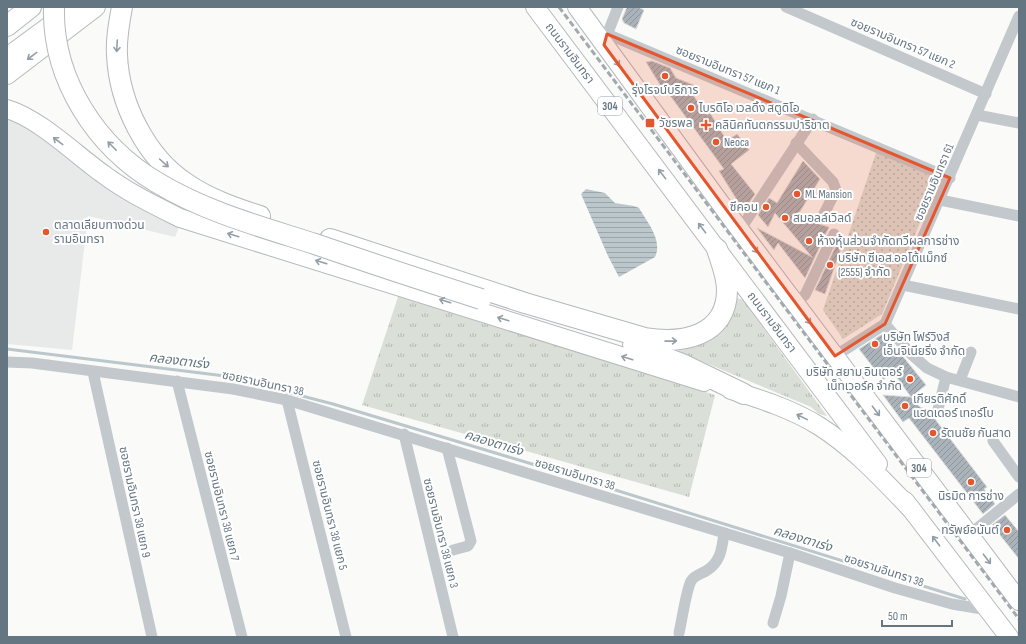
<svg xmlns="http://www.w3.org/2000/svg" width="1026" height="644" font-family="'Sofia Sans Condensed','Noto Sans Thai',sans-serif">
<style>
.built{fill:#e8e9e9}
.grass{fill:url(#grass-tufts)}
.park{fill:url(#park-dots)}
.water{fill:url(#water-rules)}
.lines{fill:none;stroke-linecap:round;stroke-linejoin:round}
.stream{stroke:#bbc7cb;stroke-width:3}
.building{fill:url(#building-hatch);stroke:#dcdcda}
.primary-casing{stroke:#b5babe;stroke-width:20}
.highway-casing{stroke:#b4b9bd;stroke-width:22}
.street{stroke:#c3c8cc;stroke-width:11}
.primary{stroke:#fff;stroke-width:18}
.highway{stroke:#fff;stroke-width:20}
.rail{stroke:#a2aab0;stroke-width:3;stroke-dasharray:6 3;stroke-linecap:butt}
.highway-bridge-casing{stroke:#b4b9bd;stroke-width:22;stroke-linecap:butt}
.highway-bridge{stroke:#fff;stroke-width:20}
.oneway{stroke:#939fa8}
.marked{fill:#e4572e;fill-opacity:0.2;stroke:#e4572e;stroke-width:3;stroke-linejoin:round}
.poi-dot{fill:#e4572e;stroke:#fff;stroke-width:1.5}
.labels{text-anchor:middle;stroke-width:4;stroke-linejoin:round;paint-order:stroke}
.shield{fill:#fff;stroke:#939fa8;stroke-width:1}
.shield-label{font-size:11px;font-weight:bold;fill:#657683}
.street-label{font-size:12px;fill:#657683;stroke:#fff}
.poi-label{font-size:12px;fill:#657683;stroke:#fff;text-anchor:start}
.water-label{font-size:13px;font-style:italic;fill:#60757c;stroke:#fff}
</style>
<defs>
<pattern id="grass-tufts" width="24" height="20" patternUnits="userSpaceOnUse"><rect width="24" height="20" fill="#dadfd7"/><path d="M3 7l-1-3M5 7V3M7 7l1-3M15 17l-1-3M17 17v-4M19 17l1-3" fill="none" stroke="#b4b9b4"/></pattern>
<pattern id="park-dots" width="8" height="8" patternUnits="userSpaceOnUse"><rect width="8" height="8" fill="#dadfd7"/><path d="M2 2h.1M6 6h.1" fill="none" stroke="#b4b9b4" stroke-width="1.8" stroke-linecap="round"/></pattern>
<pattern id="water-rules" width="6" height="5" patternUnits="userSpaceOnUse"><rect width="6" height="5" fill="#bbc7cb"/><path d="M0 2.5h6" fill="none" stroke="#9ca6aa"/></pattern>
<pattern id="building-hatch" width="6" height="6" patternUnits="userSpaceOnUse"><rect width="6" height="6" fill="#aab3b9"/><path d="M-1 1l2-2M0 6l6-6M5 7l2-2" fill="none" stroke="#8e969c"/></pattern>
</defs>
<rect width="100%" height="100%" fill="#fafaf8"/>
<polygon class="built" points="7,115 14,117 179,227 175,237 88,216 72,350 7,344"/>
<g class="grass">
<polygon points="399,294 715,395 689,497 362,405"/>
<path d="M 737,298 L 743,300 L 827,416 L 819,414 L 811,407 L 677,351 C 711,344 728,332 737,298 Z"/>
</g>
<polygon class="park" points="877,150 939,177 882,314 843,339 823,310"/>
<path class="water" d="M 586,189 L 605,193 L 615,203 L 634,206 L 639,208 C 647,222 663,240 655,257 L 619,277 L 608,256 L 581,194 Z"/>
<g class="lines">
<polyline class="stream" points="7,349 225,376 333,404 532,464 965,599"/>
</g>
<g class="building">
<polygon points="627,7 638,7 644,10 636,29 624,23 622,19"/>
<polygon points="652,61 670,68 676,78 696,86 693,95 707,115 710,113 727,141 737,134 749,150 731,164 755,194 747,206 742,208 719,171 724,169 669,94 667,96 646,62"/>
<polygon points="803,161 820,179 799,213 816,221 819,224 829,227 805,278 778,243 774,250 757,228 812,257 775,213 768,227 758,215 769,198 777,203"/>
<polygon points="841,235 845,237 825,294 815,290"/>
<polygon points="884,333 926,385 911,397 893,372 883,380 859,349"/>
<polygon points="883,395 911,397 920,407 928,410 987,487 984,489 995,504 983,514 909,418 903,422"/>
<polygon points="1005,515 1019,532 1019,559 992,525"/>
</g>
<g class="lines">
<defs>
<g id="primary">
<polyline points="535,7 878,464"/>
<polyline points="577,7 740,230 1019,601"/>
<polyline points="7,57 75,7"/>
<polyline points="7,75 96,7"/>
<path d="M 7,109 C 40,119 75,154 103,174 C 127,192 154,205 180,218 L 704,382"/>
<path d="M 731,390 C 760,399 792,409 819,426 C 854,448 883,480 912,510"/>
<polyline points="905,501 1009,637"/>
</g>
<g id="highway">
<path d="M 122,7 C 119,23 116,39 117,55 C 119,103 146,158 187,184 C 209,199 235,208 260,216"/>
<polyline points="7,26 31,7"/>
<path d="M 330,239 L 525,303 L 645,338 C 681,344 727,337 727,290 C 727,276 721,262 717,249"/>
<polyline points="633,345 682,364 744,394"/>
</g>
</defs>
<use href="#primary" class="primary-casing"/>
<use href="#highway" class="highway-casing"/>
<g class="street">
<polyline points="786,7 986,94"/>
<polyline points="607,34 950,178"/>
<polyline points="605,40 618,7"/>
<polyline points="977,115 1019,123"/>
<polyline points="796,143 833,182 836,190 822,218"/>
<polyline points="940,200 1019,216"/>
<polyline points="740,230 813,119"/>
<polyline points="903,285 1019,309"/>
<polyline points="795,303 805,295 834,234"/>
<polyline points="885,324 911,354 927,368 946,377 1019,397"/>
<polyline points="835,356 885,324 1019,16"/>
<polyline points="7,362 32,363 233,389 287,400 790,553 895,588 952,604 988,610"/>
<polyline points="93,372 152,637"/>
<polyline points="960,380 971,352"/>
<polyline points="177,381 242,637"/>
<polyline points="287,400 346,637"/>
<polyline points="938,409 946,377"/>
<polyline points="404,434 453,637"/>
<polyline points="993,441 1019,477"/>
<polyline points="447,448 471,541 468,546 453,550"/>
<polyline points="969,535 1019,494"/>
<polyline points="773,623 781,596 790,553"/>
<path d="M 679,633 C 682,620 686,591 691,581 C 695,575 701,574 706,571 C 721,562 722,548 724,533"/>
</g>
<use href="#primary" class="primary"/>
<use href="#highway" class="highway"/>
<polyline class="rail" points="559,7 1019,619"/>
<defs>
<path id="highway-bridge" d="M 54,7 C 52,79 96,147 158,183 C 206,212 262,227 315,244 C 370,263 425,281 481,299"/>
</defs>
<use href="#highway-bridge" class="highway-bridge-casing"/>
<use href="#highway-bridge" class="highway-bridge"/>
</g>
<defs><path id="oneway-shaft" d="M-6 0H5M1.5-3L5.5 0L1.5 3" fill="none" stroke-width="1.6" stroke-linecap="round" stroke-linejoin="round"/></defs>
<g class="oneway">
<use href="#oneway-shaft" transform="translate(117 46) rotate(93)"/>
<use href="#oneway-shaft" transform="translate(32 56) rotate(143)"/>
<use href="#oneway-shaft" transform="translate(616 61) rotate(54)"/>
<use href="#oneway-shaft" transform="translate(58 141) rotate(-143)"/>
<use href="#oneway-shaft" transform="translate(112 146) rotate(-135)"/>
<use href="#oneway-shaft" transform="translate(164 163) rotate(42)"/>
<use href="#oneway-shaft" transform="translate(662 174) rotate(-127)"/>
<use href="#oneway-shaft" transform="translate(702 228) rotate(-127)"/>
<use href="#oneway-shaft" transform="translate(233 235) rotate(-163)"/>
<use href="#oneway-shaft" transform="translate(754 248) rotate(53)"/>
<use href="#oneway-shaft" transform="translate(321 262) rotate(-163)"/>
<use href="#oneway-shaft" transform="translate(445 301) rotate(-163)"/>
<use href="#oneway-shaft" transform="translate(503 319) rotate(-163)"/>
<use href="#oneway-shaft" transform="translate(807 319) rotate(53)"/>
<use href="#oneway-shaft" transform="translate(671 341) rotate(-1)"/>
<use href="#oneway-shaft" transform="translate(627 358) rotate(-163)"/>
<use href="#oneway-shaft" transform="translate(876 411) rotate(53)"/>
<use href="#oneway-shaft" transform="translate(802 417) rotate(-154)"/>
<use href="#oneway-shaft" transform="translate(936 541) rotate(-127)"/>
<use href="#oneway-shaft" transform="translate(987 559) rotate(53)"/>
</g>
<path class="marked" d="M 607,34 L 950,178 L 885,324 L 835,356 L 604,45 Z"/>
<g class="poi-dot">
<circle cx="665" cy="76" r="4"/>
<circle cx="691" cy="108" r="4"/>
<rect x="645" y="118" width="10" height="10" rx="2"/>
<path d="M704 119h4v4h4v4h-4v4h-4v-4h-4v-4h4z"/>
<circle cx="716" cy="142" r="4"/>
<circle cx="797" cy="194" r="4"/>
<circle cx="766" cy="207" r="4"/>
<circle cx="785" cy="218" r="4"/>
<circle cx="46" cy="232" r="4"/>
<circle cx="809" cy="241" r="4"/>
<circle cx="830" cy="265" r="4"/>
<circle cx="875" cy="344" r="4"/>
<circle cx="910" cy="379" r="4"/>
<circle cx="905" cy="406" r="4"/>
<circle cx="933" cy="433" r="4"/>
<circle cx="971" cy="482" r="4"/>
<circle cx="1007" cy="530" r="4"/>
</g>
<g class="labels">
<g class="shield">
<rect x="598" y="97" width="24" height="18" rx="3"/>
<rect x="907" y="459" width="24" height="18" rx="3"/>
</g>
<g class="shield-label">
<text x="610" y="110">304</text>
<text x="919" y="472">304</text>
</g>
<g class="street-label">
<text transform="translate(903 43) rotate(23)" y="4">ซอยรามอินทรา 57 แยก 2</text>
<text transform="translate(570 53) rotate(53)" y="4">ถนนรามอินทรา</text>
<text transform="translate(728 70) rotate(22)" y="4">ซอยรามอินทรา 57 แยก 1</text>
<text transform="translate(934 182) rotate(-67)" y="4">ซอยรามอินทรา 61</text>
<text transform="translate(772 322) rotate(53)" y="4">ถนนรามอินทรา</text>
<text transform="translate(263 383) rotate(12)" y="4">ซอยรามอินทรา 38</text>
<text transform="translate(575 474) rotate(17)" y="4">ซอยรามอินทรา 38</text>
<text transform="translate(135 502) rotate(78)" y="4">ซอยรามอินทรา 38 แยก 9</text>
<text transform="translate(222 506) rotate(76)" y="4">ซอยรามอินทรา 38 แยก 7</text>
<text transform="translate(330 515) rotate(76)" y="4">ซอยรามอินทรา 38 แยก 5</text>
<text transform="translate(441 533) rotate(76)" y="4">ซอยรามอินทรา 38 แยก 3</text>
<text transform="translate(884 570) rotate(18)" y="4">ซอยรามอินทรา 38</text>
</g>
<g class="poi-label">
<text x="665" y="94" text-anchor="middle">รุ่งโรจน์บริการ</text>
<text x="699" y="112">ไบรดิโอ เวลดิ้ง สตูดิโอ</text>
<text x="659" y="127">วัชรพล</text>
<text x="715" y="129">คลินิคทันตกรรมปาริชาต</text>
<text x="724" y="146">Neoca</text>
<text x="805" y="198">ML Mansion</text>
<text x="758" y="211" text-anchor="end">ซีคอน</text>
<text x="793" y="222">สมอลล์เวิลด์</text>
<text x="54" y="229">ตลาดเลียบทางด่วน<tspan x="54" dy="14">รามอินทรา</tspan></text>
<text x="817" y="245">ห้างหุ้นส่วนจำกัดทวีผลการช่าง</text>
<text x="838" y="262">บริษัท ซีเอส.ออโต้แม็กซ์<tspan x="838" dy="14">(2555) จำกัด</tspan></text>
<text x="883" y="341">บริษัท โฟร์วิงส์<tspan x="883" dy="14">เอ็นจิเนียริ่ง จำกัด</tspan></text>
<text x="902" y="376" text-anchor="end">บริษัท สยาม อินเตอร์<tspan x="902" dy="14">เน็ทเวอร์ค จำกัด</tspan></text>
<text x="913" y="403">เกียรติศักดิ์<tspan x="913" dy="14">แฮดเดอร์ เทอร์โบ</tspan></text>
<text x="941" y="437">รัตนชัย กันสาด</text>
<text x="971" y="500" text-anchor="middle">นิรมิต การช่าง</text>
<text x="999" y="534" text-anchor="end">ทรัพย์อนันต์</text>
</g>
<g class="water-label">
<text transform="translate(179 360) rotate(7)" y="5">คลองตาเร่ง</text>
<text transform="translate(494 442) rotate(17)" y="5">คลองตาเร่ง</text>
<text transform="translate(803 538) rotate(17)" y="5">คลองตาเร่ง</text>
</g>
</g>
<rect width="1026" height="644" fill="none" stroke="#657683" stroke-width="16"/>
<path d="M882 620v6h70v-6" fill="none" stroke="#657683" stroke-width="2"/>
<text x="888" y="620" font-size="12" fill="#657683" stroke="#ffffff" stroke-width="3" paint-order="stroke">50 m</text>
</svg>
